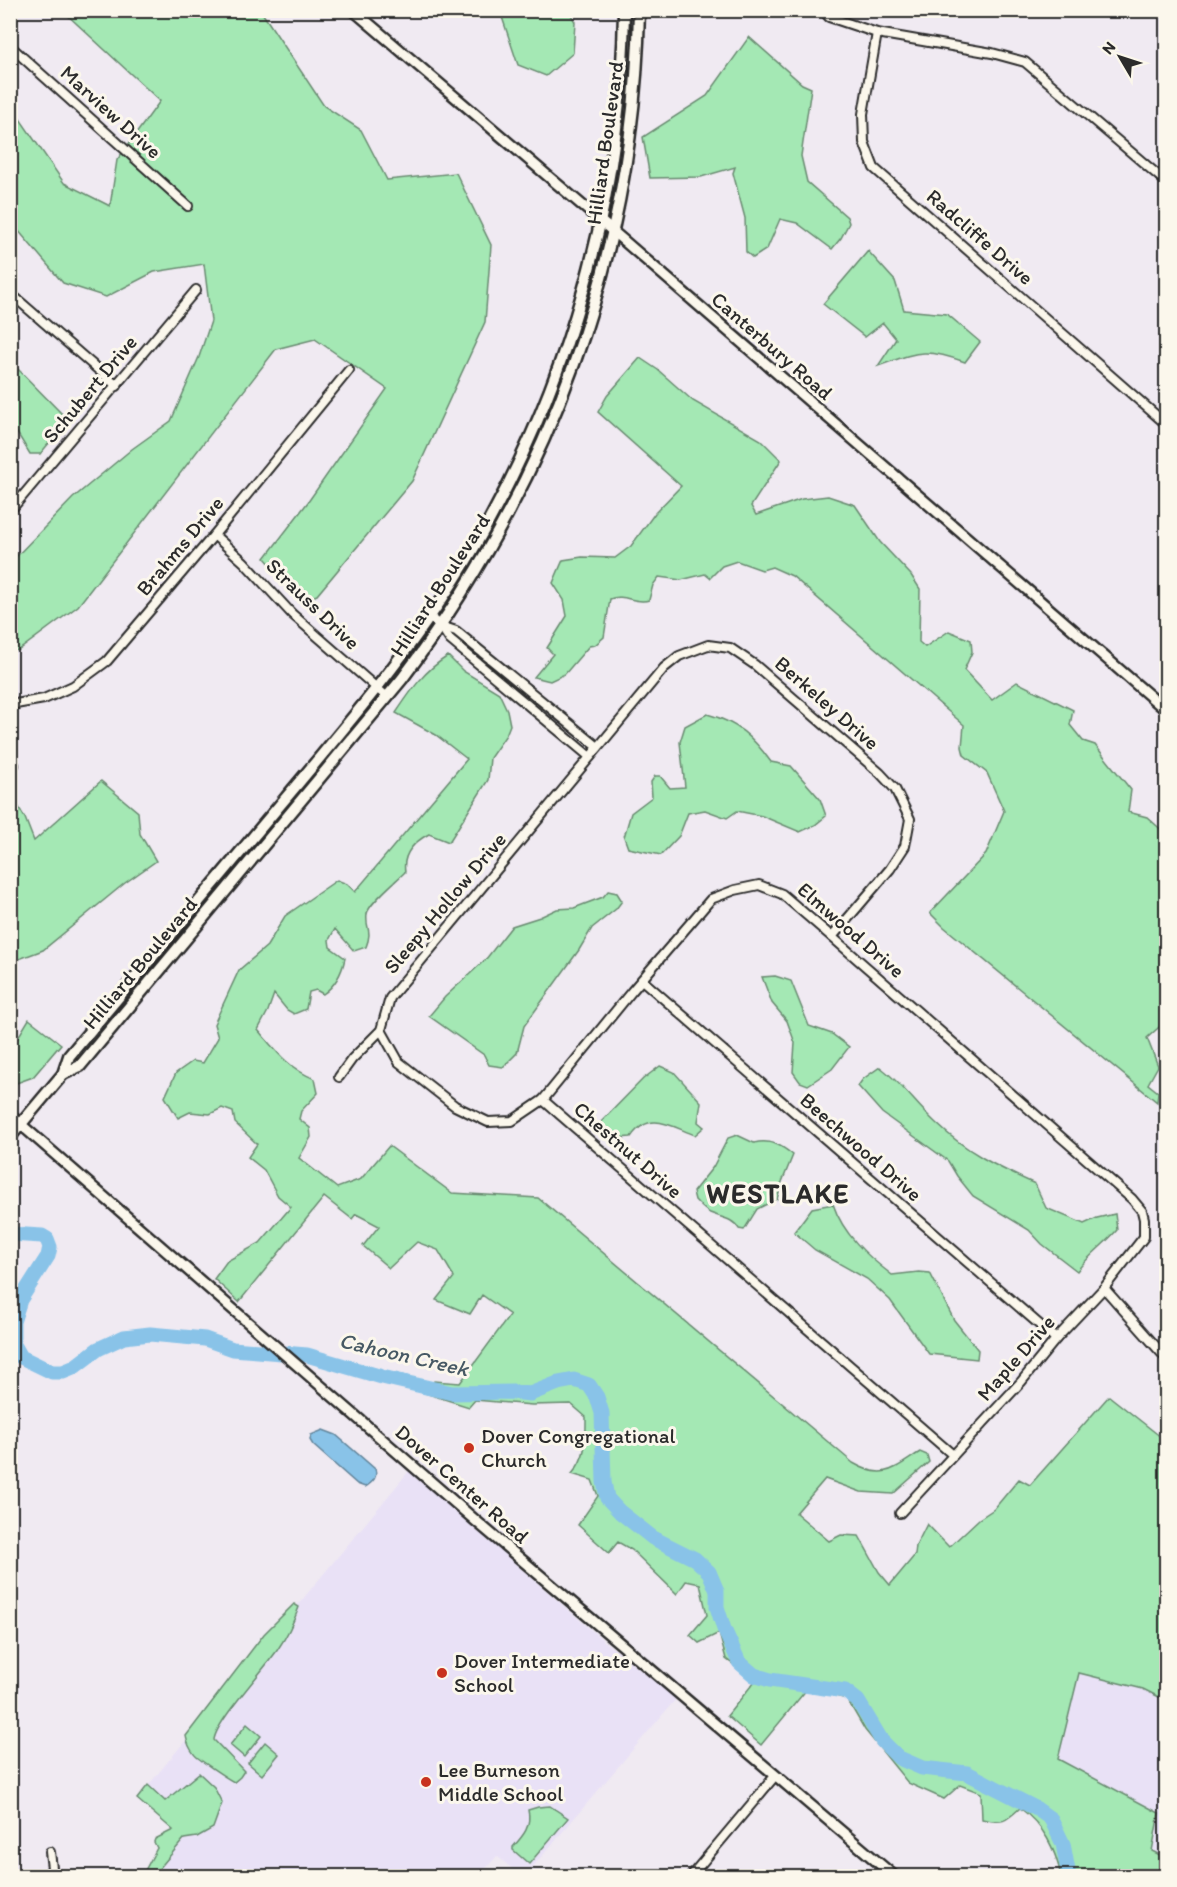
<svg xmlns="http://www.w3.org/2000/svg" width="1177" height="1887" font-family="Itim,sans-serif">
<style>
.built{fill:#e9e1f6}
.green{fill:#a4e8b4;stroke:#688a70;stroke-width:1.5}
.water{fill:#89c3e8;stroke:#63869c;stroke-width:1.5}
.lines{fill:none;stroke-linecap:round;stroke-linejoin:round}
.river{stroke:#89c3e8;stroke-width:15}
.minor-casing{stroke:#2b2b2b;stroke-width:12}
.tertiary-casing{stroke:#2b2b2b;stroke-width:14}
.secondary-casing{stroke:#2b2b2b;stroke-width:15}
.minor{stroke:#fbf7ec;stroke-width:8}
.tertiary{stroke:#fbf7ec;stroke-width:9}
.secondary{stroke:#fbf7ec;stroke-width:10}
.poi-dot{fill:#c8321e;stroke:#fbf7ec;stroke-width:2}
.labels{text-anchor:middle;stroke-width:6;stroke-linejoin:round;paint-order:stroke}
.street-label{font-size:21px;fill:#2b2b2b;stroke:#fbf7ec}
.poi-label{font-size:21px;fill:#2b2b2b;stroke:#fbf7ec;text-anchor:start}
.water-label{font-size:22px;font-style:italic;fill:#475964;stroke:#fbf7ec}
.district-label{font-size:27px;font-weight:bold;letter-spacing:1.5px;fill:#2b2b2b;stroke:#fbf7ec}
</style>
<rect width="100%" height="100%" fill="#f0eaf2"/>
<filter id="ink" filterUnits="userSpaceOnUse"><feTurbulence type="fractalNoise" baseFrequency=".0167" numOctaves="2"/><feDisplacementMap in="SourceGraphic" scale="12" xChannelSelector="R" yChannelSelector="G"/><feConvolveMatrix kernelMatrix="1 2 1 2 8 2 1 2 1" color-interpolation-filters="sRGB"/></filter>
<g filter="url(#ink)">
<g class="built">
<polygon points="409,1471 604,1641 676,1699 525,1876 521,1876 497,1856 479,1876 153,1876 184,1839 137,1799"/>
<polygon points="1079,1673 1143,1689 1166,1700 1166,1857 1152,1851 1058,1759"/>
</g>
<g class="green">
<polygon points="63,11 261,11 324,106 361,130 387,180 456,173 491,245 485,322 412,481 317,595 302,601 265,558 308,502 387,389 315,339 276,349 78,606 19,650 11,651 11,562 73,498 132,449 171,421 199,357 211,321 204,264 154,272 106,297 63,283 11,222 10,111 18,116 64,183 110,206 117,160 160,101"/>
<polygon points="500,11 569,11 575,22 573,53 546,76 518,65"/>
<polygon points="749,37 802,84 811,88 801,156 807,182 847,217 849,223 841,238 832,249 797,223 780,219 767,249 753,258 746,252 745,218 733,173 735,167 701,177 650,178 643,137 707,96"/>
<path d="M 868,251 L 895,281 L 904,310 L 947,314 L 980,342 L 965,362 C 924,347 918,352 878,366 L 896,339 L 883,323 L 865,337 L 823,304 Z"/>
<path d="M 640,358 L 658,370 L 693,401 L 761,440 L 781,460 L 751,506 L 756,515 L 802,499 L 828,496 L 855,505 L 880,542 L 911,575 L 920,589 L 919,642 L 925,647 L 949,631 L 971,640 L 972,652 L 964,670 L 992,700 L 1017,682 L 1073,710 L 1070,725 L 1083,741 L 1095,745 L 1131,790 L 1128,812 L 1147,817 L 1166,834 L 1166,1021 L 1147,1038 L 1158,1066 L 1148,1084 L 1158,1092 L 1157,1102 L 944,927 L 930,913 L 986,854 L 1004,811 L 987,773 L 964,755 L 962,747 L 964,725 L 792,576 L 772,567 L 762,570 L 737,561 L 722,566 L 710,578 L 705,574 L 681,580 L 659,577 L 653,585 L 649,600 C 636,605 624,593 610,599 L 604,637 L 595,645 L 589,646 L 565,674 L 550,681 L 534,677 L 553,654 L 547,648 L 567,616 L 564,600 L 553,583 L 563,560 L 582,557 L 615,558 L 631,546 L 655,513 L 681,486 L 598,412 L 607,396 Z"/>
<polygon points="11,362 62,414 55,436 40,454 30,454 11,423"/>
<path d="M 448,656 L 463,671 L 499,693 L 507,710 L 510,725 L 506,735 L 490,758 L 488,780 L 449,842 L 429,834 C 414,842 402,854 405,872 C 396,881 368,904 367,914 C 365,929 373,929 366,947 L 354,951 L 335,929 L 329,940 L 330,947 L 345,958 C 342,973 336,985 323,994 L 316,990 L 309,992 L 306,1009 L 294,1014 L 287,1010 L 274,994 L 268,1011 L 258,1030 C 275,1050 289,1069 315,1079 L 318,1093 L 301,1111 L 299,1119 L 310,1128 L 311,1137 L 299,1158 L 337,1188 L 361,1179 L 389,1146 L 452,1193 L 538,1198 L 853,1463 C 884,1481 893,1469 920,1452 L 927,1455 L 929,1462 L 893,1494 L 861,1492 L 825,1479 L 796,1513 L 829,1541 L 841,1535 L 859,1536 L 879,1572 L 890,1585 L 915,1555 L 916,1546 L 927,1524 L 949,1547 L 979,1519 L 994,1509 L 1019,1479 L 1030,1485 L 1109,1396 L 1166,1441 L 1166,1686 L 1159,1697 L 1143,1689 L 1079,1673 L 1058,1759 L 1159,1813 L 1152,1851 L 1166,1858 L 1166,1876 L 1061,1876 C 1055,1848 1044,1826 1020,1808 C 1005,1822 1003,1824 982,1819 L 981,1793 L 960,1785 L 944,1799 L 908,1783 L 865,1730 L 847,1699 L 807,1689 L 761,1745 L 727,1716 L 755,1681 L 726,1659 L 719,1633 L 699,1643 L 690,1635 L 707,1615 L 700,1584 L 686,1581 L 677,1594 L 632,1550 L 618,1542 L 609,1553 L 578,1525 L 598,1496 L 592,1480 L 572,1474 C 587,1456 586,1440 586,1417 L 571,1404 L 532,1405 L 475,1400 L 469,1407 L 425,1393 L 434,1381 L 460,1383 L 510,1315 L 482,1295 L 470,1314 L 436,1300 L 454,1277 L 438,1250 L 417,1242 L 389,1268 L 363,1246 L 379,1226 L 356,1214 L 352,1219 L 324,1197 L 239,1302 L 214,1279 L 227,1261 L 260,1243 L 291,1207 L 278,1196 L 264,1170 L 248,1157 L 257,1144 L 235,1123 L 233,1112 L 222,1108 L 210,1114 L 190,1112 L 178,1118 L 165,1097 L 176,1073 L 193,1061 L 203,1063 L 218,1038 L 214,1024 L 239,970 L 267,946 L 285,916 L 337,880 L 347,884 L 355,892 L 467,759 L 436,735 L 396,713 C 412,689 424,671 448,656 Z"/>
<path d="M 707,714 C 737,722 753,737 771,762 L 791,766 L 820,799 L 826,816 L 815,825 L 800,832 L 762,816 L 737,811 L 727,818 L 705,810 L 688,813 L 679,836 L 661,855 L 628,848 L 624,837 L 631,813 L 652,797 L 651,782 L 655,776 L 660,776 L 670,788 L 685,787 L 680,742 L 685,726 Z"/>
<polygon points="101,781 138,812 140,834 156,861 125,883 43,950 11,962 11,804 14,799 25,818 34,841"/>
<polygon points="608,891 617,893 622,901 616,909 592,928 579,950 524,1026 517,1053 503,1067 489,1065 484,1055 429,1016 445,997 486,959 512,926 540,917 557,909 574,908 603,897"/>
<polygon points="775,976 791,981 809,1026 832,1034 849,1047 832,1069 808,1085 800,1082 793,1072 795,1043 787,1021 772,1003 762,977"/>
<polygon points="29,1019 61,1044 33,1077 11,1085 11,1049"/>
<path d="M 660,1066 L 674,1072 L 701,1102 L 698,1122 L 704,1127 L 695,1135 C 670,1126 650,1110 631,1137 L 618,1138 L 603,1130 L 601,1122 L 643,1079 Z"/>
<path d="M 880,1067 C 902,1083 916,1105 936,1123 C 965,1151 999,1168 1035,1184 L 1046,1208 L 1084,1224 L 1097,1218 L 1115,1214 L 1117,1230 C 1104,1245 1089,1255 1077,1271 L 1042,1244 L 1029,1230 L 973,1196 L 957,1176 L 948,1161 L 882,1113 L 858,1086 L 863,1079 Z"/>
<path d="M 737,1135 L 754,1143 C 770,1139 781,1145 793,1155 L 782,1182 L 777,1199 L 757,1209 L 744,1230 L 739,1229 C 733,1218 721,1218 710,1213 C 704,1210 699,1204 695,1200 L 693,1192 L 713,1167 L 728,1138 Z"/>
<path d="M 833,1204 C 843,1234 867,1256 892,1275 L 919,1272 L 930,1273 L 954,1320 L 978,1350 L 977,1359 L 929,1354 L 890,1300 L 867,1279 L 815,1250 L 794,1232 L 812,1208 Z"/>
<path d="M 294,1604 L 299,1607 C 294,1621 287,1636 278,1649 C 265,1669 216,1721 214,1740 L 244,1771 L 240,1777 L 234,1782 C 228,1779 196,1758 194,1754 C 190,1749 187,1742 186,1736 L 264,1634 Z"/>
<polygon points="247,1724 261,1736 244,1757 230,1745"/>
<polygon points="265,1742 279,1754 262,1775 248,1763"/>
<polygon points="199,1773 214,1787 222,1803 213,1828 197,1837 184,1839 153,1876 142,1876 157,1848 154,1842 155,1839 173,1830 137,1799 148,1785 165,1801"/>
<path d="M 550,1806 L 568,1818 L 529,1864 L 513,1850 L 513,1847 C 523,1836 532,1826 528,1810 L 538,1807 Z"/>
</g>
<path class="water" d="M 323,1430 L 336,1435 L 375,1469 C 378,1477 372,1483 365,1487 L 357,1484 L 313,1445 L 310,1440 L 311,1435 Z"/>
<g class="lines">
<polyline class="river" points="10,1234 42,1236 47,1239 50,1247 48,1256 20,1300 13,1322 13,1343 21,1357 52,1372 63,1372 73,1368 98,1349 124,1337 150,1334 205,1339 233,1349 307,1355 382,1377 452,1393 513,1392 530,1394 558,1383 574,1380 589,1385 597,1397 602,1413 604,1482 607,1498 620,1512 653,1538 695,1559 709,1572 717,1591 717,1607 724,1629 739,1662 754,1675 770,1680 845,1691 858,1701 882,1741 899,1758 922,1768 967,1773 1037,1809 1051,1819 1063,1844 1069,1876"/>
<defs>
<g id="minor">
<polyline points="823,10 829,17 877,33 992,53 1025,62 1166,182"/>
<polyline points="877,33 863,114 864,142 874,168 1166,424"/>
<polyline points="10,46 188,206"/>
<polyline points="10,293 117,386"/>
<polyline points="10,511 196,290"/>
<polyline points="214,535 244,562 292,614 387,697"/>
<polyline points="429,617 441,626 456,631 598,747"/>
<polyline points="441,626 450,640 590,757"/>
<polyline points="10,705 44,699 73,686 107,661 214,535 349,370"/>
<polyline points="10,760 14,765"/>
<polyline points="642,980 1056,1339"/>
<polyline points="381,1030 399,1062 455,1106 488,1122 512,1121 543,1100 632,991 711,899 735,890 759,885 782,894 832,937 1132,1199 1142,1211 1144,1219 1144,1237 1104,1288 1056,1339 1021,1382 900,1513"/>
<polyline points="339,1077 352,1059 381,1030 390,998 664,668 679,656 708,645 730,648 755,665 880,773 895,789 910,819 905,846 890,869 832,937"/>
<polyline points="543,1100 953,1455"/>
<polyline points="1104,1288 1166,1358"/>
<polyline points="47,1876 52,1868 50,1852"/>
<polyline points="691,1876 775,1776"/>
</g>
<g id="tertiary">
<polyline points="353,10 623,240 1166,710"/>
<polyline points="10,1115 476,1521 894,1876"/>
</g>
<g id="secondary">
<path d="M 63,1074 L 80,1066 L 402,679 C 549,484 635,256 639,10"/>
<path d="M 10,1137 L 63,1074 L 69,1056 C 141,970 213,884 285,799 C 352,719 420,640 472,551 C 568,387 622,200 624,10"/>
</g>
</defs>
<use href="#minor" class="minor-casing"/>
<use href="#tertiary" class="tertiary-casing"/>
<use href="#secondary" class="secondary-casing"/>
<use href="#minor" class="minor"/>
<use href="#tertiary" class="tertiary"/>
<use href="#secondary" class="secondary"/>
</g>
</g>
<g class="poi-dot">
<circle cx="469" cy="1448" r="6"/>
<circle cx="442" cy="1673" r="6"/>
<circle cx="426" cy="1782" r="6"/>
</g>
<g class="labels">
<g class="street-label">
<text transform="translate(111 112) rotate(42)" y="7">Marview Drive</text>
<text transform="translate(605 143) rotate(-82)" y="7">Hilliard Boulevard</text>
<text transform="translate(980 237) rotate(41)" y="7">Radcliffe Drive</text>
<text transform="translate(772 346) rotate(41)" y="7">Canterbury Road</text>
<text transform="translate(90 389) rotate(-50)" y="7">Schubert Drive</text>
<text transform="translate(180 546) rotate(-50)" y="7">Brahms Drive</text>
<text transform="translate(440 585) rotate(-57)" y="7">Hilliard Boulevard</text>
<text transform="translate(313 604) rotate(44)" y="7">Strauss Drive</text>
<text transform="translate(827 703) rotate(41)" y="7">Berkeley Drive</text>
<text transform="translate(445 903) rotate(-50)" y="7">Sleepy Hollow Drive</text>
<text transform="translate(851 930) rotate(41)" y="7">Elmwood Drive</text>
<text transform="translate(140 963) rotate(-50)" y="7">Hilliard Boulevard</text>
<text transform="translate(861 1147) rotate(41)" y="7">Beechwood Drive</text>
<text transform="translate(628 1150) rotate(41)" y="7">Chestnut Drive</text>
<text transform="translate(1016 1358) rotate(-49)" y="7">Maple Drive</text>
<text transform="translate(462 1484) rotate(41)" y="7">Dover Center Road</text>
</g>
<g class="poi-label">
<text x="481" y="1443">Dover Congregational<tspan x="481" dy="24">Church</tspan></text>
<text x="454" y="1668">Dover Intermediate<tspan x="454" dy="24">School</tspan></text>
<text x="438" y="1777">Lee Burneson<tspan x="438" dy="24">Middle School</tspan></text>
</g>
<g class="water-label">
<text transform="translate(404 1354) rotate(13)" y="8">Cahoon Creek</text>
</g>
<g class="district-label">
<text x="778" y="1203">WESTLAKE</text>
</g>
</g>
<rect width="1177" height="1887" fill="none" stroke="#fbf7ec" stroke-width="36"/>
<rect x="18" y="18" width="1141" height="1851" fill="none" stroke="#2b2b2b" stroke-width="2" filter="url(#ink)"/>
<g transform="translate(1120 57) rotate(309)" stroke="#fbf7ec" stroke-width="4.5" paint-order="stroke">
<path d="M0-4.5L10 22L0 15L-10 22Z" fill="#2b2b2b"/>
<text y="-9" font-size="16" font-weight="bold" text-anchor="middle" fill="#2b2b2b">N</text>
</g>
</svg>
